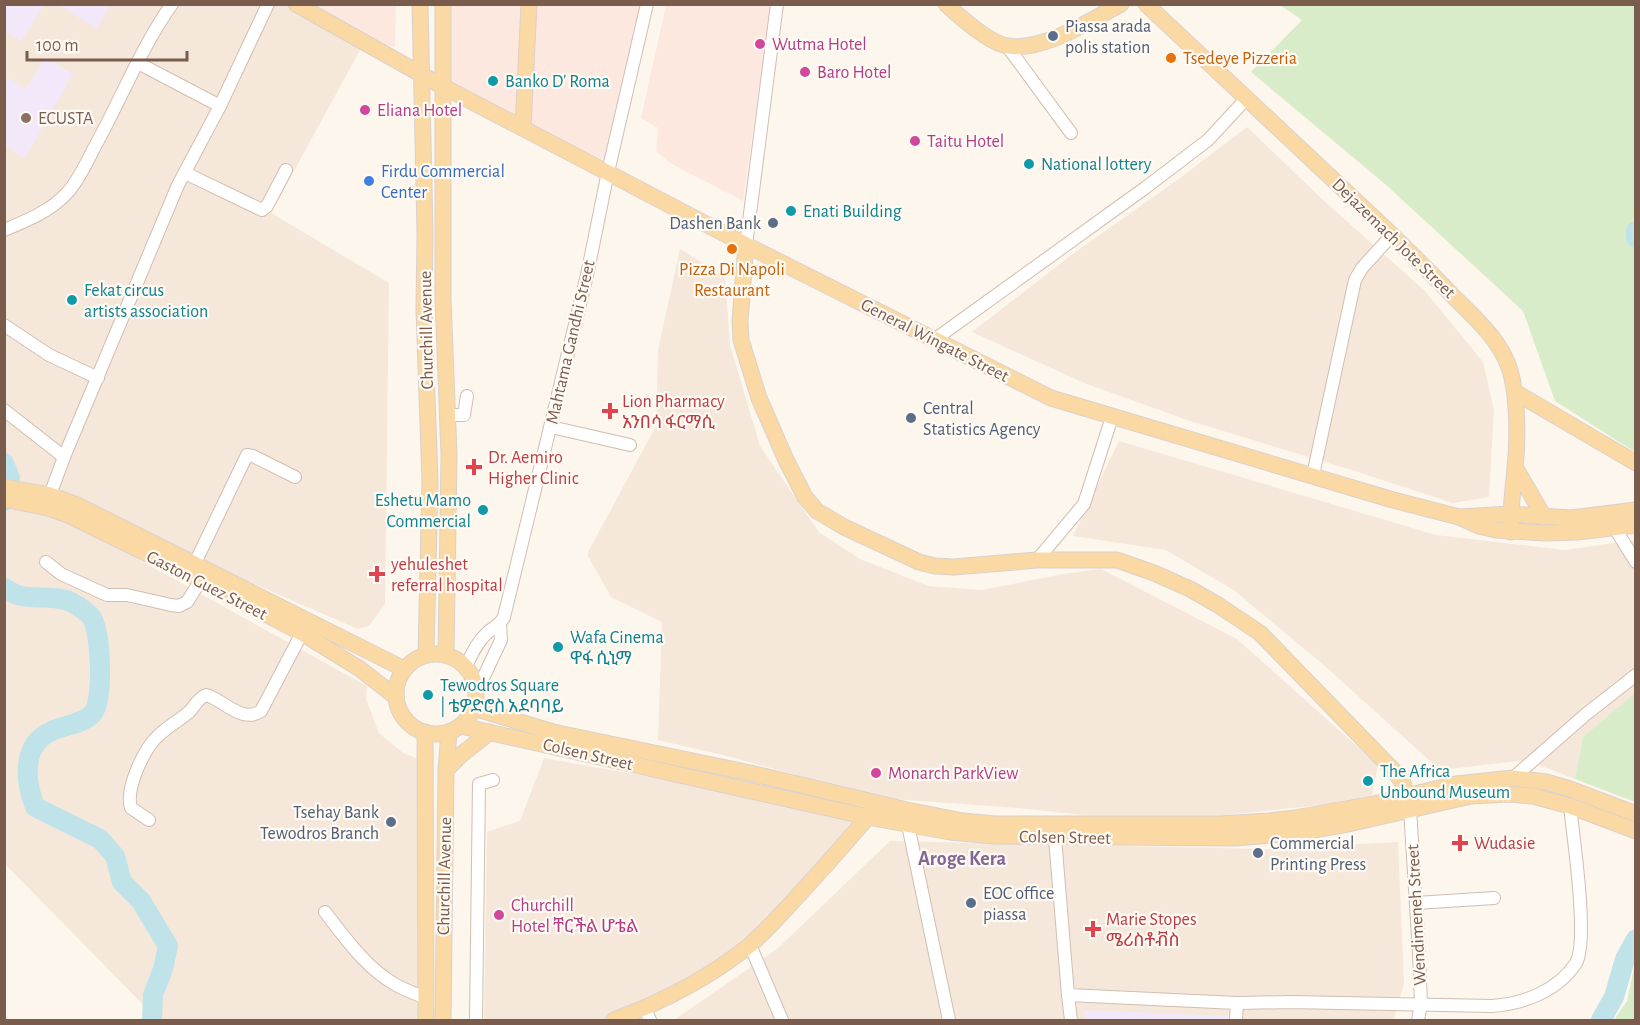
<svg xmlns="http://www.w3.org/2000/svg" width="1640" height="1025" font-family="'Alegreya Sans','Noto Sans Ethiopic',sans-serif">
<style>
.residential{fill:#f5e8da}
.commercial{fill:#fde8e0}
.education{fill:#f3e8fa}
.green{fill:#d8ecc9}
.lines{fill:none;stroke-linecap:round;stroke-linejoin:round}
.river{stroke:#bfe3e8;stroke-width:20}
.minor-casing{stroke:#d1beb0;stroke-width:14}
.major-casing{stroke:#dad1cd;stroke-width:17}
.minor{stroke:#fff;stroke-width:12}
.major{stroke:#fbd9a5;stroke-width:15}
.service-dot{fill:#5c6f8a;stroke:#fffaf3;stroke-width:2}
.hotel-dot{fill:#d1479c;stroke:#fffaf3;stroke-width:2}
.food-dot{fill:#e8710a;stroke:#fffaf3;stroke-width:2}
.culture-dot{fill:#0f9aa8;stroke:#fffaf3;stroke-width:2}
.education-dot{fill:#8d6e63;stroke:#fffaf3;stroke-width:2}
.shop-dot{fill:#3f7fe0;stroke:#fffaf3;stroke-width:2}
.health-dot{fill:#e0444e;stroke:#fffaf3;stroke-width:2}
.labels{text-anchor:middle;stroke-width:4.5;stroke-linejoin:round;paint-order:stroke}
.service-label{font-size:18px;fill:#4e5e75;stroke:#fffaf3;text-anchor:start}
.hotel-label{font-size:18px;fill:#b23c85;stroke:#fffaf3;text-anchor:start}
.food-label{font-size:18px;fill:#c56008;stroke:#fffaf3;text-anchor:start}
.culture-label{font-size:18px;fill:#0d838f;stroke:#fffaf3;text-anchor:start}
.education-label{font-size:18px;fill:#785e54;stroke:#fffaf3;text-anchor:start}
.shop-label{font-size:18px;fill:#366cbe;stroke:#fffaf3;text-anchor:start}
.street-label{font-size:18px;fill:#7a5c4d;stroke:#fffaf3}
.health-label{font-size:18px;fill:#be3a42;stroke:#fffaf3;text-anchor:start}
.neighbourhood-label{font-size:20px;font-weight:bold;fill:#846695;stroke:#fffaf3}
</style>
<rect width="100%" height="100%" fill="#fdf6ec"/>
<g class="residential">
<polygon points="4,5 291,5 365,41 271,213 389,283 385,604 369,626 358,629 55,498 5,488"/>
<polygon points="1247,127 1322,199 1425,291 1483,362 1494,410 1489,497 1453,503 1355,471 1190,421 1084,383 972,332 1074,253 1176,181"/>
<polygon points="680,249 725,276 730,345 760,446 819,532 860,559 928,586 982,590 1063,574 1101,569 1237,639 1378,765 1371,800 1195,818 1093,816 1017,808 879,798 731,757 658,740 662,622 611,597 587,554 656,426 658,350"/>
<polygon points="1119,441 1436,535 1565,550 1635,540 1635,693 1583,737 1575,779 1526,760 1440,770 1326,667 1235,591 1166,550 1073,536"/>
<polygon points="4,502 49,510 367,686 366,699 379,733 403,753 421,760 421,1020 158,1020 5,864"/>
<polygon points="544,758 723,790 866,822 773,927 621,1020 484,1020 487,832 520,821"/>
<polygon points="890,841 1267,849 1398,842 1404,983 1394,1020 674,1020 777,949"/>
</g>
<g class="commercial">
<polygon points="291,5 396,5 395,47 365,41"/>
<polygon points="445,5 530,5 523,122 444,81"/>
<polygon points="537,5 646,5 609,162 530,127"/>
<polygon points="666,5 771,5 743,201 670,163 656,151 658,128 641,118"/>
</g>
<g class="education">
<polygon points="5,4 44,5 21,41 5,31"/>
<polygon points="59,5 110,5 97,29"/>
<polygon points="45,57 73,74 25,158 5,146 5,77 26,89"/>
<polygon points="1084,1010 1231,1016 1231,1020 1085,1020"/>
</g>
<g class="green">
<polygon points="1280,5 1635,5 1635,452 1555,401 1523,311 1385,184 1251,72 1302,20"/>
<polygon points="1635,693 1635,802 1575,779 1583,737"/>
<polygon points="1635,963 1635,1020 1614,1020 1627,1001"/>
</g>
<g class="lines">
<g class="river">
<polyline points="1636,231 1636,238"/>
<polyline points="4,463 10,478 4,501"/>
<path d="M 4,588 C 10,591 15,595 21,596 C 36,599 56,595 71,602 C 77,605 89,613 92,618 C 101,634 104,699 93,713 C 84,724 64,725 52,731 C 21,744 25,781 35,807 L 100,839 L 115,856 L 122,882 L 141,901 L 168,946 L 163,969 L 153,995 L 152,1020"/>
<polyline points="1601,1020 1614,997 1625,959 1636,939"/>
</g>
<defs>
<g id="minor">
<polyline points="1007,46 1071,133"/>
<polyline points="138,63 220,106"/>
<polyline points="185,173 262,210 267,206 286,170"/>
<path d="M 4,230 C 26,221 51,211 67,193 C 78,181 86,164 93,150 C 120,102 140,49 172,4"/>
<polyline points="746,245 777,4"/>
<polyline points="4,325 49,355 98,378"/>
<polyline points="934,340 1145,188 1208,140 1246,99"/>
<polyline points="4,410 64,457"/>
<polyline points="448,415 464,415 467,396"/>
<polyline points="551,427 630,445"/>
<polyline points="1313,475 1355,280 1362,268 1392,235"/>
<polyline points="50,495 64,457 178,185 220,106 268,4"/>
<polyline points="1614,527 1636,562"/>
<polyline points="1037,560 1084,504 1112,417"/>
<polyline points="46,562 61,574 107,595 127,595 171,605 179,606 187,602 201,580"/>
<polyline points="195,563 247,455 253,456 295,477"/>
<path d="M 466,666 C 472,654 477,642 487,633 C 494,626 499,627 504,617 L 587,275 L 608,172 L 647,4"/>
<polyline points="477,691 501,640 500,625"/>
<polyline points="1513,778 1585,715 1636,675"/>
<polyline points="1410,809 1419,953 1421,1004 1418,1020"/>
<path d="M 149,820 L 131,808 C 125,789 144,748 159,735 C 168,726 180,720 189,712 C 195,706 198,698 206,695 C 224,700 242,724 261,711 L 302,633"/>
<polyline points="908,825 949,1020"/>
<polyline points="1055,838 1068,995 1237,1003"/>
<polyline points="1416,903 1494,898"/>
<path d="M 325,912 C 346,939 366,968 396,985 C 405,990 416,994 426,998"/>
<polyline points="750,945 782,1020"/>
<polyline points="1068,995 1071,1020"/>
<polyline points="645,1009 650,1020"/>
<polyline points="476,1020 479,784 493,780"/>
<path d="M 1236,1020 L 1237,1003 L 1290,1002 L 1492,1006 C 1523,1004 1558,991 1576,963 C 1589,940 1573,836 1570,806"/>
</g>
<g id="major">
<polyline points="296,4 442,86 746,245 1051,398 1393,500 1459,517 1479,526 1496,530 1546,533 1577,532 1636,525"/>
<polyline points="420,4 425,232 424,310 430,481 426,655"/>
<polyline points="443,4 443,298 449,455 446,654"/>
<path d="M 946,4 C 960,17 990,44 1008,46 C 1043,52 1091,20 1121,4"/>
<path d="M 1146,4 C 1227,81 1310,157 1391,234 C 1411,254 1432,274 1452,295 C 1474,317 1500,339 1510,370 C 1518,398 1518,439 1515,469 C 1513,490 1510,510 1511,532"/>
<polyline points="523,127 529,4"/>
<polyline points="746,245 740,321 741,340 759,398 786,460 805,497 817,511 844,527 919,562 935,566 954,567 1037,560 1117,560 1154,573 1190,589 1218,605 1260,633 1394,771 1403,783 1409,804"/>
<polyline points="1515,392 1636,463"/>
<polyline points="1515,467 1544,517"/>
<polyline points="4,487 50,495 77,505 404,669"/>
<polyline points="4,499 48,508 68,515 201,580 302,633 360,669 396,697"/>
<polyline points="1459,517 1510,514 1571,518 1636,510"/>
<circle cx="436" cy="694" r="40"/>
<polyline points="474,708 553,732 750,773 907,810 963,821 994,824 1219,824 1269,821 1295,818 1374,804 1456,784 1513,778 1546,782 1570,789 1636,814"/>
<polyline points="461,726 868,817 950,832 994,836 1235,838 1296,833 1348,824 1471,796 1509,794 1533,796 1570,806 1636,831"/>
<polyline points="425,732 426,1020"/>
<polyline points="446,770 462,754 490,732"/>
<polyline points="443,1020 446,770 449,732"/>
<path d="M 614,1020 C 662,1002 709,978 750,945 C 766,931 780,915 795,899 C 820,872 844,845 868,817 L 872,810"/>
</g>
</defs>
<use href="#minor" class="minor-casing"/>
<use href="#major" class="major-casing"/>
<use href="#minor" class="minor"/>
<use href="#major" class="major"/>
</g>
<g class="service-dot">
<circle cx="1053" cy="36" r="6"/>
<circle cx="773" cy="223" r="6"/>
<circle cx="911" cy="418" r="6"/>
<circle cx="391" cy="822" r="6"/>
<circle cx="1258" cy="853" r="6"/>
<circle cx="971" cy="903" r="6"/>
</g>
<g class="hotel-dot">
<circle cx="760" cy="44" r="6"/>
<circle cx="805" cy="72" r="6"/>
<circle cx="365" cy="110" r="6"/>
<circle cx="915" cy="141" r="6"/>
<circle cx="876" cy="773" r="6"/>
<circle cx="499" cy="915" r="6"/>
</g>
<g class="food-dot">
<circle cx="1171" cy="58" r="6"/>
<circle cx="732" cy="249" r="6"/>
</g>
<g class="culture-dot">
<circle cx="493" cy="81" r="6"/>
<circle cx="1029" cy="164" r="6"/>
<circle cx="791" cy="211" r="6"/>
<circle cx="72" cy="300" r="6"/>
<circle cx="483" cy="510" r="6"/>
<circle cx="558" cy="647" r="6"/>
<circle cx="428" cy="695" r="6"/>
<circle cx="1368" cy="781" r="6"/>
</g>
<circle class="education-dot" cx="26" cy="118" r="6"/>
<circle class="shop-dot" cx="369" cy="181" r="6"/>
<g class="health-dot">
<path d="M607 402h6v6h6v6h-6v6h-6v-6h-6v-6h6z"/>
<path d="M471 458h6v6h6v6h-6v6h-6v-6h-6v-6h6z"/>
<path d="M374 565h6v6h6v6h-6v6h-6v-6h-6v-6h6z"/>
<path d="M1457 834h6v6h6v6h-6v6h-6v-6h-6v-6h6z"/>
<path d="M1090 920h6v6h6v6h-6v6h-6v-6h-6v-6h6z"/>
</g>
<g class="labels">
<g class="service-label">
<text x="1065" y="32">Piassa arada<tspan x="1065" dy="21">polis station</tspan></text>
<text x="761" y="229" text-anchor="end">Dashen Bank</text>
<text x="923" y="414">Central<tspan x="923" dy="21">Statistics Agency</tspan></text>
<text x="379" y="818" text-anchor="end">Tsehay Bank<tspan x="379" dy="21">Tewodros Branch</tspan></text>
<text x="1270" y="849">Commercial<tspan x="1270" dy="21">Printing Press</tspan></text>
<text x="983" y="899">EOC office<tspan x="983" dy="21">piassa</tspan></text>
</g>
<g class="hotel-label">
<text x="772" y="50">Wutma Hotel</text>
<text x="817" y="78">Baro Hotel</text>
<text x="377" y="116">Eliana Hotel</text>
<text x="927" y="147">Taitu Hotel</text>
<text x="888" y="779">Monarch ParkView</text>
<text x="511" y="911">Churchill<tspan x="511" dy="21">Hotel ቸርችል ሆቴል</tspan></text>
</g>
<g class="food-label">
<text x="1183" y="64">Tsedeye Pizzeria</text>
<text x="732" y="275" text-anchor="middle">Pizza Di Napoli<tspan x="732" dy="21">Restaurant</tspan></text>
</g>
<g class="culture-label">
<text x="505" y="87">Banko D' Roma</text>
<text x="1041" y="170">National lottery</text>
<text x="803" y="217">Enati Building</text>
<text x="84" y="296">Fekat circus<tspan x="84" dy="21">artists association</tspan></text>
<text x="471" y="506" text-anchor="end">Eshetu Mamo<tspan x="471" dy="21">Commercial</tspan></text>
<text x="570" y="643">Wafa Cinema<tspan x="570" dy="21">ዋፋ ሲኒማ</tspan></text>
<text x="440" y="691">Tewodros Square<tspan x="440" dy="21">| ቴዎድሮስ አደባባይ</tspan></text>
<text x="1380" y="777">The Africa<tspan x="1380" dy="21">Unbound Museum</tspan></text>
</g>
<g class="education-label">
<text x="38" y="124">ECUSTA</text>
</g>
<g class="shop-label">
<text x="381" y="177">Firdu Commercial<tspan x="381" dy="21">Center</tspan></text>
</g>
<g class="street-label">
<text transform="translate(1394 238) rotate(44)" y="6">Dejazemach Jote Street</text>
<text transform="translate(426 330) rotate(-91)" y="6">Churchill Avenue</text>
<text transform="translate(935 340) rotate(27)" y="6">General Wingate Street</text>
<text transform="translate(570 342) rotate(-77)" y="6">Mahtama Gandhi Street</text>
<text transform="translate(207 585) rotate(27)" y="6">Gaston Guez Street</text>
<text transform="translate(588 754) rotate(13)" y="6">Colsen Street</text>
<text transform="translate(1065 837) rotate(1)" y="6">Colsen Street</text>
<text transform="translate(444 876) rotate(-89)" y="6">Churchill Avenue</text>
<text transform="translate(1416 915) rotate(-93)" y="6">Wendimeneh Street</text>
</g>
<g class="health-label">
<text x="622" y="407">Lion Pharmacy<tspan x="622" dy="21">አንበሳ ፋርማሲ</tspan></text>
<text x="488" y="463">Dr. Aemiro<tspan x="488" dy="21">Higher Clinic</tspan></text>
<text x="391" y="570">yehuleshet<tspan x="391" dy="21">referral hospital</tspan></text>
<text x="1474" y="849">Wudasie</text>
<text x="1106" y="925">Marie Stopes<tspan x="1106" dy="21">ሜሪስቶቭስ</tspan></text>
</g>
<g class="neighbourhood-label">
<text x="962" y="865">Aroge Kera</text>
</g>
</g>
<rect width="1640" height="1025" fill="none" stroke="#7a5c4d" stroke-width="12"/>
<path d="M27 51v9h160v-9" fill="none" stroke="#7a5c4d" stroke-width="3"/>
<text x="36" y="51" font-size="18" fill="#7a5c4d" stroke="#fffaf3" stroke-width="4.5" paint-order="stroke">100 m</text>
</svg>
